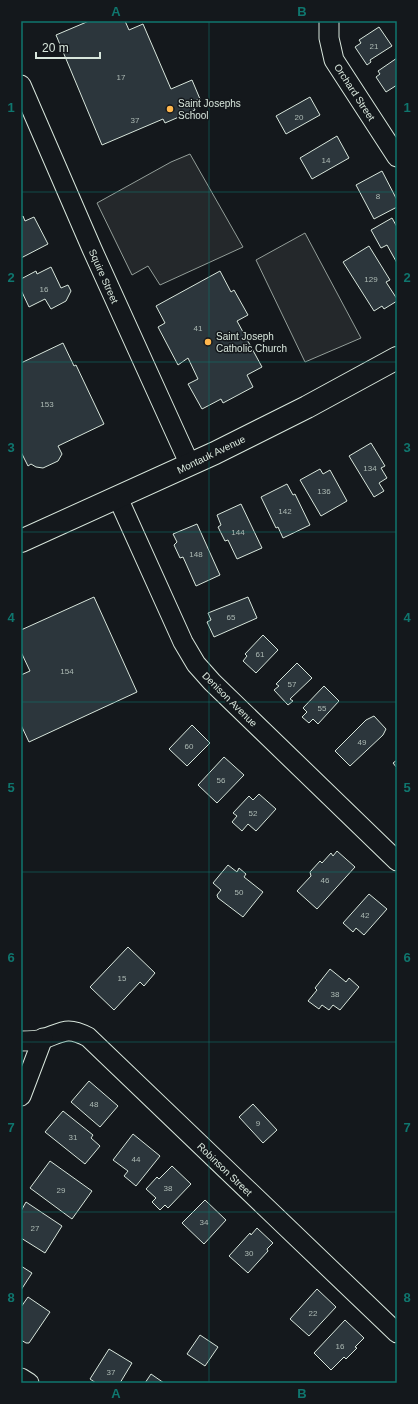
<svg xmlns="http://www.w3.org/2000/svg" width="418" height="1404" font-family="Helvetica,sans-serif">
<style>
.parking{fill:#24282b;stroke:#939e99}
.building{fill:#2c363c;stroke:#d8e6dc}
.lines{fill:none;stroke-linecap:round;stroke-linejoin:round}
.minor-casing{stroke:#d8e6dc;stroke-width:21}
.tertiary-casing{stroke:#d8e6dc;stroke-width:24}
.minor{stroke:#14181c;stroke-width:19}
.tertiary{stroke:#14181c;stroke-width:22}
.grid{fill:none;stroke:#0f766e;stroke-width:1;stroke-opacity:0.55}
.poi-dot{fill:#ffb74d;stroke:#14181c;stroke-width:1.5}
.labels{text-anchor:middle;stroke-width:3;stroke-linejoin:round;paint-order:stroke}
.number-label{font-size:8px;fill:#adbab4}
.street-label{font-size:10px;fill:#d8e6dc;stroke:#14181c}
.poi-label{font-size:10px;fill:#d8e6dc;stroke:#14181c;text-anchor:start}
.neatline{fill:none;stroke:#0f766e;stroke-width:1.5}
.grid-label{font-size:13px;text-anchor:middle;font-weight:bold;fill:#0f766e}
</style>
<rect width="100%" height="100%" fill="#14181c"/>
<g class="parking">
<polygon points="190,154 243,247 160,285 148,266 132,275 97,203 171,162"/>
<polygon points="305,233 361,338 305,362 256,260"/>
</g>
<g class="building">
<polygon points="89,21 125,21 129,30 143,24 171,89 192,80 200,99 191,102 195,110 165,123 163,119 102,145 56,35"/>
<polygon points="379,27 392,46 370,60 371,62 367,65 355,47 361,43 359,40"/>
<polygon points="397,58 397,85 386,92 376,77 380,74 378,71"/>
<polygon points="310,97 320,115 286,134 276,116"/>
<polygon points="337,136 349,158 312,179 300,158"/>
<polygon points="382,171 397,200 397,207 374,219 356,185"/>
<polygon points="23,216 25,221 34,217 48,244 21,258 21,217"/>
<polygon points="392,218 397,227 397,263 387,245 381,248 371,230"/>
<polygon points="369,246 390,280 386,282 397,299 397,301 384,309 382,306 374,311 343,262"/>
<polygon points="51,267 61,288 68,285 71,291 66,301 51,309 45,299 29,307 21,290 21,279 36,271 37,274"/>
<polygon points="220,271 231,292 234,290 248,315 237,321 262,367 247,375 253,387 223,403 221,399 202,409 188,384 198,379 188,358 178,365 158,327 165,323 156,306"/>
<polygon points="63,343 74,366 76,365 104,424 58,446 62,454 58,461 43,468 36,467 31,464 28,466 21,452 21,363"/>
<polygon points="371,443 385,466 381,468 387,478 379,483 384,491 374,497 349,456"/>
<polygon points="320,469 323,474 330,470 347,501 321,516 300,480"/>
<polygon points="287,484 293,495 295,494 310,525 283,538 278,527 276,528 261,497"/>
<polygon points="241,504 262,548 237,559 228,540 225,541 218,527 221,525 217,515"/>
<polygon points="197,524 220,575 196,586 183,557 180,558 174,545 177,542 173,534"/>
<polygon points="94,597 137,692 29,742 21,725 21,675 30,671 21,652 21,630"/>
<polygon points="248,597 257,618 214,637 207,622 211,620 208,613"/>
<polygon points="263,635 278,650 256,673 243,661 247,656 245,654"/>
<polygon points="297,663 312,678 290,699 293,701 288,705 274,690 279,686 276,684"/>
<polygon points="324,686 339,701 318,724 313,719 309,723 302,717 307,712 303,708"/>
<polygon points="374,716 386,729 383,735 350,766 335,751 366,720"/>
<polygon points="192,725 210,743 187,766 169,749"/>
<polygon points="224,757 244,775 217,803 198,785"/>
<polygon points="397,760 397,768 393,763"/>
<polygon points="259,794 276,809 256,831 248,824 242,831 232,822 237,816 233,813 249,796 253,800"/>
<polygon points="337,851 355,867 317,909 297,891 311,876 310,872 320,861 322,863 331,853 333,856"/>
<polygon points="228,865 237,872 239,868 246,874 244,877 263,892 243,917 218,898 217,895 221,890 213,883"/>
<polygon points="369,894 387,909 364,935 356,928 353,932 343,923"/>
<polygon points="128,947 155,973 144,986 140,982 114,1010 90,987"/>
<polygon points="330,969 346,982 349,978 359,987 340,1010 333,1005 329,1010 322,1005 319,1009 308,1001 317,990 315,988"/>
<polygon points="89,1081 118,1106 100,1127 71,1102"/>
<polygon points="253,1104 277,1130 263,1143 239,1117"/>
<polygon points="63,1111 93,1135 91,1138 100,1146 85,1164 45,1132"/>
<polygon points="133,1134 160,1156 136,1186 124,1176 128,1171 113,1160"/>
<polygon points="50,1161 92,1191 72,1219 30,1188"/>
<polygon points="172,1166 191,1184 168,1208 165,1205 160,1210 152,1202 156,1198 146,1189 157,1177 159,1179"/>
<polygon points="205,1200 226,1220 204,1244 182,1223"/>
<polygon points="26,1202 62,1226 45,1253 21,1238 21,1211"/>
<polygon points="257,1228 273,1243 267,1249 268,1251 248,1273 229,1256 250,1233 251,1235"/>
<polygon points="21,1266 32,1273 21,1290"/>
<polygon points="317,1289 336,1307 309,1336 290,1319"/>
<polygon points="28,1297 50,1312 29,1343 26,1343 21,1340 21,1307"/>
<polygon points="345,1320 364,1338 355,1347 357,1348 346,1359 344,1357 331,1370 314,1353"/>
<polygon points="200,1335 218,1347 205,1366 187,1354"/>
<polygon points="109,1349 132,1363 120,1383 96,1383 90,1379"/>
<polygon points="151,1374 164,1383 145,1383"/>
</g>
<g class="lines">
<defs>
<g id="minor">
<polyline points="329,21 329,38 334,60 397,157"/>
<polyline points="21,85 92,249 190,465"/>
<polyline points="118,498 183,642 196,664 212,682 397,861"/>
<path d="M 21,1041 C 29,1041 36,1041 43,1039 C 63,1032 67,1026 88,1037 L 397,1333"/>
<polyline points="21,1096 43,1038"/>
<polyline points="21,1378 29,1383"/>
</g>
<polyline id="tertiary" points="21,541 215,453 307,407 397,358"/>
</defs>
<use href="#minor" class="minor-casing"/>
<use href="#tertiary" class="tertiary-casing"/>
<use href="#minor" class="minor"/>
<use href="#tertiary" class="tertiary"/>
</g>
<path class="grid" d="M 209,21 L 209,1383M 21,192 L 397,192M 21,362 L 397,362M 21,532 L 397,532M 21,702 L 397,702M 21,872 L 397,872M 21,1042 L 397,1042M 21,1212 L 397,1212"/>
<g class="poi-dot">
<circle cx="170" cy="109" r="4"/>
<circle cx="208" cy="342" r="4"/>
</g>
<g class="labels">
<g class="number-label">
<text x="374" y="49">21</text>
<text x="121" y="80">17</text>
<text x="299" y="120">20</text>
<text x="135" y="123">37</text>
<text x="326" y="163">14</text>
<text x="378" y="199">8</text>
<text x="371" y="282">129</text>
<text x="44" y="292">16</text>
<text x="198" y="331">41</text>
<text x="47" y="407">153</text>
<text x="370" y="471">134</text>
<text x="324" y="494">136</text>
<text x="285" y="514">142</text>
<text x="238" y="535">144</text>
<text x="196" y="557">148</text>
<text x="231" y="620">65</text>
<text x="260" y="657">61</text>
<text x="67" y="674">154</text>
<text x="292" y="687">57</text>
<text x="322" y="711">55</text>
<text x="362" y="745">49</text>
<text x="189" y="749">60</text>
<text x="221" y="783">56</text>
<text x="253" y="816">52</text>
<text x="325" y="883">46</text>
<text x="239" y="895">50</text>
<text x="365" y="918">42</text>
<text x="122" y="981">15</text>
<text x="335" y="997">38</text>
<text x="94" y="1107">48</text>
<text x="258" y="1126">9</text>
<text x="73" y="1140">31</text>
<text x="136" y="1162">44</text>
<text x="168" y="1191">38</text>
<text x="61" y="1193">29</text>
<text x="204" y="1225">34</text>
<text x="35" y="1231">27</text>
<text x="249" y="1256">30</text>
<text x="313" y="1316">22</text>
<text x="340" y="1349">16</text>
<text x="111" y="1375">37</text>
</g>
<g class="street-label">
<text transform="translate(355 92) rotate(57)" y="4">Orchard Street</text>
<text transform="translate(104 276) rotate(66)" y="4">Squire Street</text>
<text transform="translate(211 454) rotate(-26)" y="4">Montauk Avenue</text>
<text transform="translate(230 699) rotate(45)" y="4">Denison Avenue</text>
<text transform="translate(225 1169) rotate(44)" y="4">Robinson Street</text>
</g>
<g class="poi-label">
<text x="178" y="107">Saint Josephs<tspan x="178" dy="12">School</tspan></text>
<text x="216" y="340">Saint Joseph<tspan x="216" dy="12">Catholic Church</tspan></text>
</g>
</g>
<rect width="418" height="1404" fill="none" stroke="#14181c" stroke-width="44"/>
<path d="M36 52v6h64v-6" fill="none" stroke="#d8e6dc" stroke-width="2"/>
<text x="42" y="52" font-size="12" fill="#d8e6dc" stroke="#14181c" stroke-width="3" paint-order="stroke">20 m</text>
<rect x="22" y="22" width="374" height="1360" class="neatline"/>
<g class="grid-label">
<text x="116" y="16">A</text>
<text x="302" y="16">B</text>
<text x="11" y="112">1</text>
<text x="407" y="112">1</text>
<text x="11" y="282">2</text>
<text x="407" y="282">2</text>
<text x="11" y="452">3</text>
<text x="407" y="452">3</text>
<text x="11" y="622">4</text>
<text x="407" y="622">4</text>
<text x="11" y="792">5</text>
<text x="407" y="792">5</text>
<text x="11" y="962">6</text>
<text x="407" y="962">6</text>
<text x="11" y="1132">7</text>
<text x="407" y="1132">7</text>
<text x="11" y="1302">8</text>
<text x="407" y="1302">8</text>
<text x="116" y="1398">A</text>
<text x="302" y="1398">B</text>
</g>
</svg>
